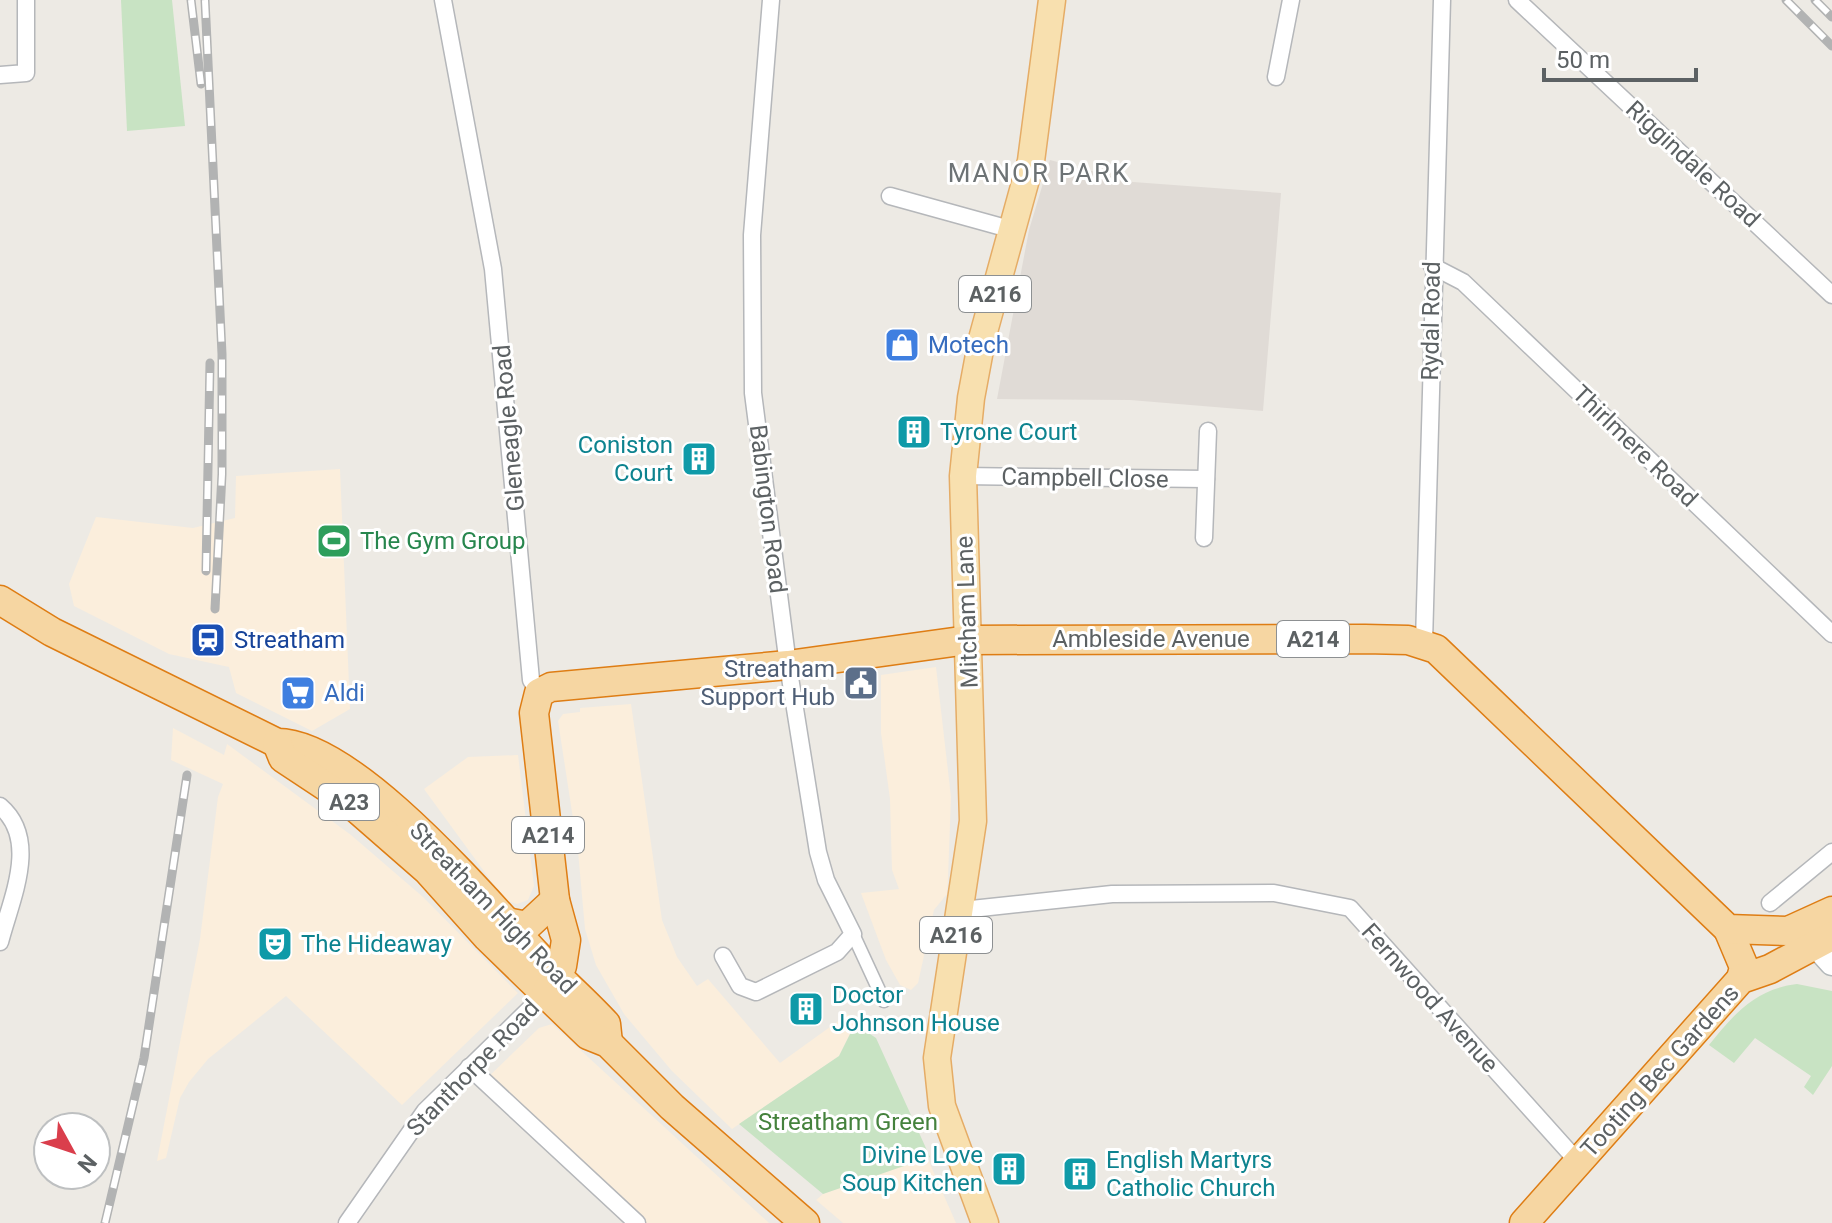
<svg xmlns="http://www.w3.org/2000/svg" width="1832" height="1223" font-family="Roboto,sans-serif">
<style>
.commercial{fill:#fbeedc}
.education{fill:#e0dbd6}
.green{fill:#c8e3c3}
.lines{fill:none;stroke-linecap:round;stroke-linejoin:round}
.pedestrian-casing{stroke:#b5b7ba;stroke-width:15}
.minor-casing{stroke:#b5b7ba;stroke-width:19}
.secondary-casing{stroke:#b3b8ba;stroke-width:27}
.primary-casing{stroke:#e5ac66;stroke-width:29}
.trunk-casing{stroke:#de7d14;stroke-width:31}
.pedestrian{stroke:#fff;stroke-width:12}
.minor{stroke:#fff;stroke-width:16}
.secondary{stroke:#fff;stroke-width:24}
.primary{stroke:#f8e0af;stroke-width:26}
.trunk{stroke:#f6d6a2;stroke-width:28}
.rail-casing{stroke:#b2b3b3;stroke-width:9}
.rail{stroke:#fff;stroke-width:6;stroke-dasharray:18;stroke-linecap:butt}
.labels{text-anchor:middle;stroke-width:6;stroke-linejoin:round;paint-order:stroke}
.shield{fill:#fff;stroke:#8d9092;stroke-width:2}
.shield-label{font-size:22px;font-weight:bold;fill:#5c6163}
.street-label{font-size:24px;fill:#5c6163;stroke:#fff}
.shop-label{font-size:24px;fill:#366cbe;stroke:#fff;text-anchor:start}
.culture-label{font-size:24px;fill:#0d838f;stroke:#fff;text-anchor:start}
.leisure-label{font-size:24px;fill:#27864d;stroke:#fff;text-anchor:start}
.transit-label{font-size:24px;fill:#164399;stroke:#fff;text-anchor:start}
.service-label{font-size:24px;fill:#4e5e75;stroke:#fff;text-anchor:end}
.park-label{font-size:24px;fill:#45823d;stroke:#fff}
.neighbourhood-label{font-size:26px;letter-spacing:2px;fill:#6d7375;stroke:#fff}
</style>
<rect width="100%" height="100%" fill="#edeae4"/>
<g class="commercial">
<polygon points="340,469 350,709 312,731 236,693 229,667 169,654 74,606 69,584 96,517 193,528 235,518 236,476"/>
<polygon points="936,667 951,797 948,878 947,894 934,910 918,983 911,990 900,985 886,960 861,893 899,889 892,870 890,799 881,733 881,675"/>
<polygon points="631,704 662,920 677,957 697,986 708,979 780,1063 848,1014 855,1024 839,1056 732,1129 672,1071 624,1014 596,965 585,929 578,851 558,721 563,714 580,712 580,708"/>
<polygon points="173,728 224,755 227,744 351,835 423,897 518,993 402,1105 286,996 208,1059 189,1082 180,1098 166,1158 157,1161 200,939 218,797 223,784 171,760"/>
<polygon points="518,755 534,886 528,900 517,904 505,900 424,789 468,757"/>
<polygon points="552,1024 710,1169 769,1223 637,1223 484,1081 539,1028"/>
<polygon points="927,1157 956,1223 843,1223 816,1200 823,1194"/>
</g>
<polygon class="education" points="1050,160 1133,182 1281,193 1263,411 1130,400 997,399 1029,230"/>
<g class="green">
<polygon points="121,0 172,0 185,126 127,131"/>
<path d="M 1797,984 L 1832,991 L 1832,1066 L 1813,1095 L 1804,1087 L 1811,1076 L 1755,1038 L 1734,1063 L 1709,1045 C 1734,1014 1755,989 1797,984 Z"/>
<polygon points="855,1024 876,1038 930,1157 823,1194 739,1124 839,1056"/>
</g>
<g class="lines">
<defs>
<polyline id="pedestrian" points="853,934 884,1001"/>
<g id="minor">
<polyline points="443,0 493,269 531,680 539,693"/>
<polyline points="1517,0 1832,295"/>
<polyline points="0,75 26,73 26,0"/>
<polyline points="1276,77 1291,0"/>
<polyline points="890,196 1013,230"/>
<polyline points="1432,266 1463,282 1832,634"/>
<polyline points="963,476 1206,479"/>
<polyline points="1204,538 1208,431"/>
<polyline points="1424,642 1442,0"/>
<path d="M 0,806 C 40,840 11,899 0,942"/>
<polyline points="1770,903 1832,852"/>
<polyline points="962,910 1112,894 1274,893 1350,908 1579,1163"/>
<polyline points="723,956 740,986 756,992 837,952 853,934 826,880 818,852 788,665 753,393 752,235 771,0"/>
<polyline points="469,1067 637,1223"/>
<polyline points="347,1223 425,1111 546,993"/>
</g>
<polyline id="secondary" points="1804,932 1832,963"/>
<polyline id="primary" points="985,1223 942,1106 937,1058 973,821 963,476 971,398 982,339 1031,161 1052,0"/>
<g id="trunk">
<path d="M 0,600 L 52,632 L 277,743 C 353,742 486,901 537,955 C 559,979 584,1000 606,1024 L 608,1043"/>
<polyline points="277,743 283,758 348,801 427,870 487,937 588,1035 608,1043 672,1107 805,1223"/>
<polyline points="506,922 527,926 555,900"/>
<polyline points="1728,929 1744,967 1741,979"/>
<polyline points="546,993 562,966 566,940 555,900 534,713 539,693 551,687 788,665 968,640 1365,639 1408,640 1436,649 1728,929 1788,931 1832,911"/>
<polyline points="1524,1223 1741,979 1770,969 1832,936"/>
</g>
</defs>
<use href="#pedestrian" class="pedestrian-casing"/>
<use href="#minor" class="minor-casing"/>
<use href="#secondary" class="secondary-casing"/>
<use href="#primary" class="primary-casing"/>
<use href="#trunk" class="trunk-casing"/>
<use href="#pedestrian" class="pedestrian"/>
<use href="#minor" class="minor"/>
<use href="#secondary" class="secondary"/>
<use href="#primary" class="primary"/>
<use href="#trunk" class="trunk"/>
<defs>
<g id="rail">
<polyline points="191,0 201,84"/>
<polyline points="205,0 222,354 222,474 215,609"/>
<polyline points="1786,0 1832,46"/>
<polyline points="1815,0 1832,17"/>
<polyline points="206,571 210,363"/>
<polyline points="105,1223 144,1058 187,775"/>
</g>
</defs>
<use href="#rail" class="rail-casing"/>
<use href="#rail" class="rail"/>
</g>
<defs>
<symbol id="shop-square" viewBox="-11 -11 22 22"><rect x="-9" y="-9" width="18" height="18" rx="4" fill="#3f7fe0" stroke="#fff"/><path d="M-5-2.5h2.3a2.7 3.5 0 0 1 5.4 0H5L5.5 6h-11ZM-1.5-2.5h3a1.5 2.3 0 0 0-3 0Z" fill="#fff"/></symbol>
<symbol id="building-square" viewBox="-11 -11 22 22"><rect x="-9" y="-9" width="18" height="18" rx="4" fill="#0f9aa8" stroke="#fff"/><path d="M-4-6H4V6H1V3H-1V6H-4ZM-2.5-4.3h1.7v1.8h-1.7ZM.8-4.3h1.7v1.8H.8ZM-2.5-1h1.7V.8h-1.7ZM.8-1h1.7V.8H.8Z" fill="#fff"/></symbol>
<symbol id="stadium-square" viewBox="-11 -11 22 22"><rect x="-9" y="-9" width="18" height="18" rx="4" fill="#2e9e5b" stroke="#fff"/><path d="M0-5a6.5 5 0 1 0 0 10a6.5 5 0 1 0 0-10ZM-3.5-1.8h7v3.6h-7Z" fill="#fff"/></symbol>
<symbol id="station-square" viewBox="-11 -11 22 22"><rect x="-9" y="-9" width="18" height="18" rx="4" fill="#1a4fb4" stroke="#fff"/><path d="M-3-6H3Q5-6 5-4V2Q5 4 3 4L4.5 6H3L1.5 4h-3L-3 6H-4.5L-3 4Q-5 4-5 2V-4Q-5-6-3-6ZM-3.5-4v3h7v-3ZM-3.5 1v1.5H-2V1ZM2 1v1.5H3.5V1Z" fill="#fff"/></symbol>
<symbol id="civic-square" viewBox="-11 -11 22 22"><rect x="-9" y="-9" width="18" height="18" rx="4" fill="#5c6f8a" stroke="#fff"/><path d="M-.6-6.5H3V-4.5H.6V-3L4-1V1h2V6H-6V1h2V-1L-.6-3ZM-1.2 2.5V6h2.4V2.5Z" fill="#fff"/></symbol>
<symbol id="supermarket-square" viewBox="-11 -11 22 22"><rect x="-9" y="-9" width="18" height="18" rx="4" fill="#3f7fe0" stroke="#fff"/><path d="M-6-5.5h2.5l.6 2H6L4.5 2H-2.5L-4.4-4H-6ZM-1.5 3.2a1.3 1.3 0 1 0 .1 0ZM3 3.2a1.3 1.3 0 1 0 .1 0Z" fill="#fff"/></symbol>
<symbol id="theatre-square" viewBox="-11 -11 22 22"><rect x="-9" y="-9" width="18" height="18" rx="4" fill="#0f9aa8" stroke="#fff"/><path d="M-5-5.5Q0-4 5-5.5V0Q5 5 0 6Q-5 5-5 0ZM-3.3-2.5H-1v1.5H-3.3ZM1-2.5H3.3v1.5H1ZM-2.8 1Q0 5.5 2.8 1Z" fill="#fff"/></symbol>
</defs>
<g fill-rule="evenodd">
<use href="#shop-square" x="882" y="325" width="40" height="40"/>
<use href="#building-square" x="894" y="412" width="40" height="40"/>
<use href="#building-square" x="679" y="439" width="40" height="40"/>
<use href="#stadium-square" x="314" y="521" width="40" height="40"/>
<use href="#station-square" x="188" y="620" width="40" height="40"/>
<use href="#civic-square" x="841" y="663" width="40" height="40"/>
<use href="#supermarket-square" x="278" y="673" width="40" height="40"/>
<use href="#theatre-square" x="255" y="924" width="40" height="40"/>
<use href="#building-square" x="786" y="989" width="40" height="40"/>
<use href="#building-square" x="989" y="1149" width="40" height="40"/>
<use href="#building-square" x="1060" y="1154" width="40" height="40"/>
</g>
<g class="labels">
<g class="shield">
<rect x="959" y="276" width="72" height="36" rx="6"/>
<rect x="1277" y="621" width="72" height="36" rx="6"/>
<rect x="319" y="784" width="60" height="36" rx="6"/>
<rect x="512" y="817" width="72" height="36" rx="6"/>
<rect x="920" y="917" width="72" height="36" rx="6"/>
</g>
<g class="shield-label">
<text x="995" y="302">A216</text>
<text x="1313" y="647">A214</text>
<text x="349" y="810">A23</text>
<text x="548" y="843">A214</text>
<text x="956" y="943">A216</text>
</g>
<g class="street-label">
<text transform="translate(1693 164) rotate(43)" y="8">Riggindale Road</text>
<text transform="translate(1431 321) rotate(-89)" y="8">Rydal Road</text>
<text transform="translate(509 428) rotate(-95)" y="8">Gleneagle Road</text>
<text transform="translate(1635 446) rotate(44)" y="8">Thirlmere Road</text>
<text transform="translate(1085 478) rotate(1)" y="8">Campbell Close</text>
<text transform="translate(768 509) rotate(83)" y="8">Babington Road</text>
<text transform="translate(967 612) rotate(-92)" y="8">Mitcham Lane</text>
<text x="1151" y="647">Ambleside Avenue</text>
<text transform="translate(493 908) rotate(46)" y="8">Streatham High Road</text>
<text transform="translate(1430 998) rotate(48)" y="8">Fernwood Avenue</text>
<text transform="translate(473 1068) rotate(-46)" y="8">Stanthorpe Road</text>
<text transform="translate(1660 1071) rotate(-48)" y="8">Tooting Bec Gardens</text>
</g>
<g class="shop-label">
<text x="928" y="353">Motech</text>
<text x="324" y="701">Aldi</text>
</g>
<g class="culture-label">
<text x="940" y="440">Tyrone Court</text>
<text x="673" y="453" text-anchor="end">Coniston<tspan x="673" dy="28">Court</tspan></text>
<text x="301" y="952">The Hideaway</text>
<text x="832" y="1003">Doctor<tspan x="832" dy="28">Johnson House</tspan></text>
<text x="983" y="1163" text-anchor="end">Divine Love<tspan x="983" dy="28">Soup Kitchen</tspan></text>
<text x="1106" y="1168">English Martyrs<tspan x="1106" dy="28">Catholic Church</tspan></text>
</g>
<g class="leisure-label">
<text x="360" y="549">The Gym Group</text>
</g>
<g class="transit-label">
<text x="234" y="648">Streatham</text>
</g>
<g class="service-label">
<text x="835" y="677">Streatham<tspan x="835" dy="28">Support Hub</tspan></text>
</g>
<g class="park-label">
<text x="848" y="1130">Streatham Green</text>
</g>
<g class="neighbourhood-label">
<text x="1039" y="182">MANOR PARK</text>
</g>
</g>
<g transform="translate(72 1151) rotate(130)"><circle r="38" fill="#ffffff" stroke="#bec0c1" stroke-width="2"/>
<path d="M0-6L14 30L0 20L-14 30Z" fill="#da3e4c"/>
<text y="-12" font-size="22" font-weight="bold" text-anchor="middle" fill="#5c6163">N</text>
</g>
<path d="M1544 68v12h152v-12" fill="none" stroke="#5c6163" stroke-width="4"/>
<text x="1556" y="68" font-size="24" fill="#5c6163" stroke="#ffffff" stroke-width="6" paint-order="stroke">50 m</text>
</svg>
